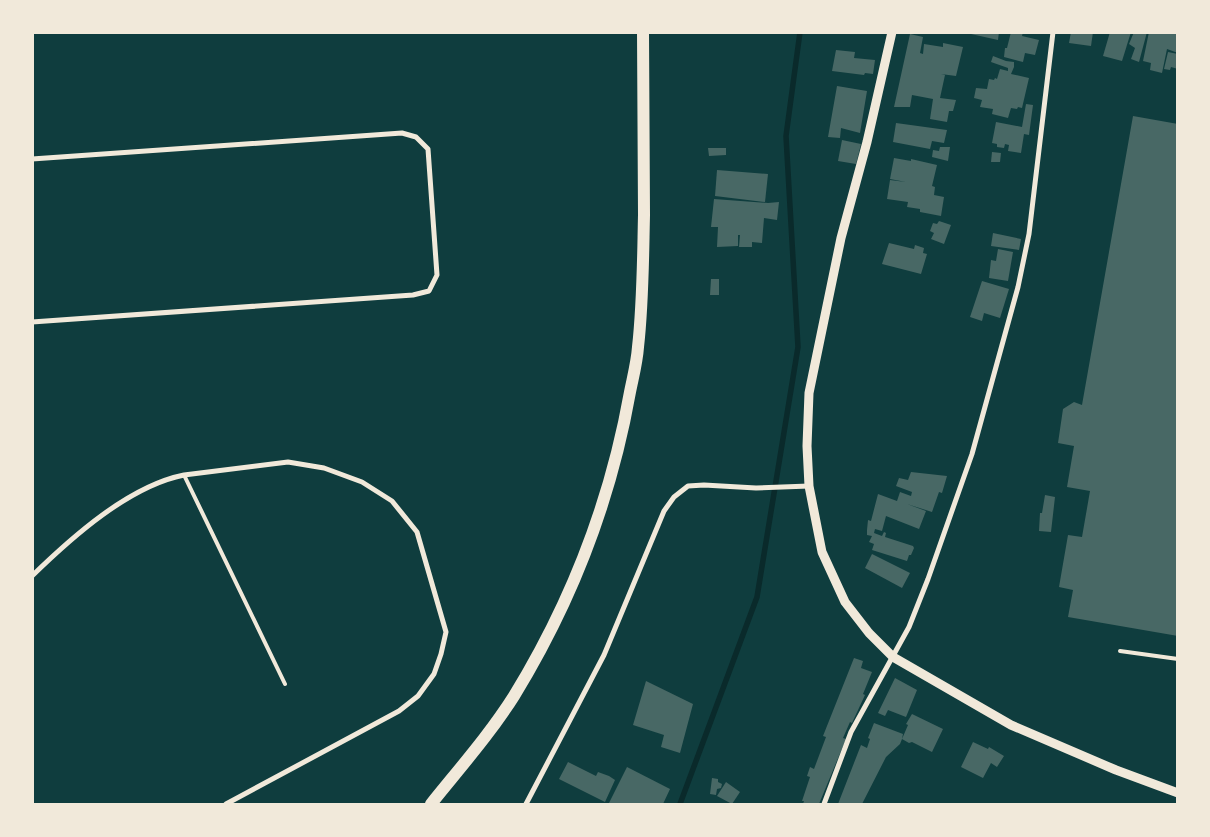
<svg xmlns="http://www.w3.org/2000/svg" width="1210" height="837" font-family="Figtree,sans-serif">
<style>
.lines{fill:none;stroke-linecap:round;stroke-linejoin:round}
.stream{stroke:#0a2a2b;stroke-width:5.5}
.building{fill:#486865}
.service{stroke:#f1e9da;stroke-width:4}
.minor{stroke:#f1e9da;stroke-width:5}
.tertiary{stroke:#f1e9da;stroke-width:9}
.primary{stroke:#f1e9da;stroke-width:12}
</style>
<rect width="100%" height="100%" fill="#0f3d3e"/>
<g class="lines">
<polyline class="stream" points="680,804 757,597 798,347 786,136 800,32"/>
</g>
<g class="building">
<polygon points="962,32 999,32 998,40"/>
<polygon points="1011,32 1023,32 1022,36 1039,40 1035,55 1025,53 1023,62 1004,57 1005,48 1007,48"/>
<polygon points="1071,32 1093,32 1091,46 1069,43"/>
<polygon points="1110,32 1131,32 1122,61 1103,56"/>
<polygon points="1134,32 1147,32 1139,62 1131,59 1135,48 1129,44"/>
<polygon points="1149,32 1178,32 1178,53 1167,49 1162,73 1150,70 1151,63 1143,61"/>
<polygon points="910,34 923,37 920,53 923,54 924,44 943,47 943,43 963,47 956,76 941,74 945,75 940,98 956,100 953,111 949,111 947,122 930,119 933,99 912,95 910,107 894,107"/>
<polygon points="836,50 855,52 854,58 875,60 873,74 865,73 864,75 832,71"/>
<polygon points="1168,52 1178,54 1178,69 1171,67 1170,70 1164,69"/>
<polygon points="993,56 1006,61 1014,62 1014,67 1011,74 1029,78 1022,108 1018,107 1017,109 1011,108 1008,118 992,114 993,109 980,107 982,100 974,98 976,88 987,89 989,79 994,80 995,78 997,79 1000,69 1008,71 1008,68 991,62"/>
<polygon points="837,86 867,91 860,133 841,128 840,138 828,137"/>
<polygon points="1026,104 1033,105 1029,135 1024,134 1021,153 1008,151 1009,145 1005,144 1004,148 997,147 997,144 992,143 996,122 1022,127"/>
<polygon points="1133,116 1178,124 1178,636 1068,617 1073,590 1059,587 1068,535 1082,537 1090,491 1067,487 1074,446 1058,443 1063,409 1074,402 1082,405"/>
<polygon points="896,123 947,130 944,143 932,141 930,149 893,142"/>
<polygon points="842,140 861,144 856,164 838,161"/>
<polygon points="940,147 950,147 948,161 932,157 933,150 939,151"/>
<polygon points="708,148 726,148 726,155 709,156"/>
<polygon points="992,152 1001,153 1000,162 991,162"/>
<polygon points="894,158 911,161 911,159 937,165 932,186 935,187 934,195 944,197 941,216 920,212 920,209 907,207 908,202 887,199 890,180 906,182 890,179"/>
<polygon points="717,170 768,174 765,202 715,196"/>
<polygon points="714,199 768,203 779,202 777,220 764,218 762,243 752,242 752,247 739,247 740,235 738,235 738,246 717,247 718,227 711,227"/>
<polygon points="939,221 951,225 944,244 931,239 934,233 930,231 933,223 937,224"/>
<polygon points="993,233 1021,239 1019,250 991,246"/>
<polygon points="889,243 914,249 915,245 924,248 923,253 927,254 921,274 882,264"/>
<polygon points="998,249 1013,252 1008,281 989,278 991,260 996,261"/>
<polygon points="711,279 719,279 719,295 710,295"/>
<polygon points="982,281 1009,289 1000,318 984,313 982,321 970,317"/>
<polygon points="911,472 947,476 942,493 939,492 932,512 907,504 926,511 919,529 886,516 882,531 875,529 874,533 882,536 884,532 886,533 885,537 913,546 914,548 911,555 909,555 907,561 872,550 874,544 869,542 872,536 867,535 867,530 868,520 871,521 878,494 897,501 900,492 911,496 912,492 896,486 899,478 908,480"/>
<polygon points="1045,495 1055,497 1051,532 1039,531 1040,513 1042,513"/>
<polygon points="872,554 910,573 902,588 865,568"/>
<polygon points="854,658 863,661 861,668 872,672 863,694 865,695 852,723 850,722 843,738 846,739 819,804 803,804 804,801 802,801 810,777 807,776 810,767 814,769 826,737 823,736"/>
<polygon points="895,678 917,690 906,717 888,710 885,716 878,713"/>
<polygon points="646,681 693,704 680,753 661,747 664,735 633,725"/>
<polygon points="912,714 943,729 932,752 912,742 909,743 902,739 900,744 886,757 862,804 838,804 861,745 867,748 870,739 868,738 874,723 903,734 902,739 908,725 906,724"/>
<polygon points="973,742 988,749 989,747 1004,756 997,767 991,763 983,778 961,767"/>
<polygon points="568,762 596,776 598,772 609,776 615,780 605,802 559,779"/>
<polygon points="627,767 670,789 663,804 609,803"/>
<polygon points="712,778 718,779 718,782 722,784 721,788 717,789 716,795 710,794"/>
<polygon points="726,782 740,792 732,804 717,796"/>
</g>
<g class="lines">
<g class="service">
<polyline points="184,475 285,684"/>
<polyline points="1120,651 1178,659"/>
</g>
<g class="minor">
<polyline points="32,159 402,133 416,137 428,149 437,275 429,291 413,295 32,322"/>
<path d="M 32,576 C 72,537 129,486 184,475 L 288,462 L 324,468 L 362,482 L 392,501 L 417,532 L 446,632 L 441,654 L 434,674 L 418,696 L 399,711 L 226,804"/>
<polyline points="526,804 604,655 664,511 674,497 688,486 704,485 756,488 809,486"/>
<polyline points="824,804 851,732 909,627 928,579 972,454 1018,287 1029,234 1053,32"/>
</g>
<polyline class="tertiary" points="892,32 867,142 841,238 809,393 807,446 809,486 822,552 845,602 869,633 893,657 1011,725 1116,770 1178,793"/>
<path class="primary" d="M 431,804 C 459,769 490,734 514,696 C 571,603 611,499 630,392 C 633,377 637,362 638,347 C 643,303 643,259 644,215 C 644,154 643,93 643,32"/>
</g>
<rect width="1210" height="837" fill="none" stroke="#f1e9da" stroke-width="68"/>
</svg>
